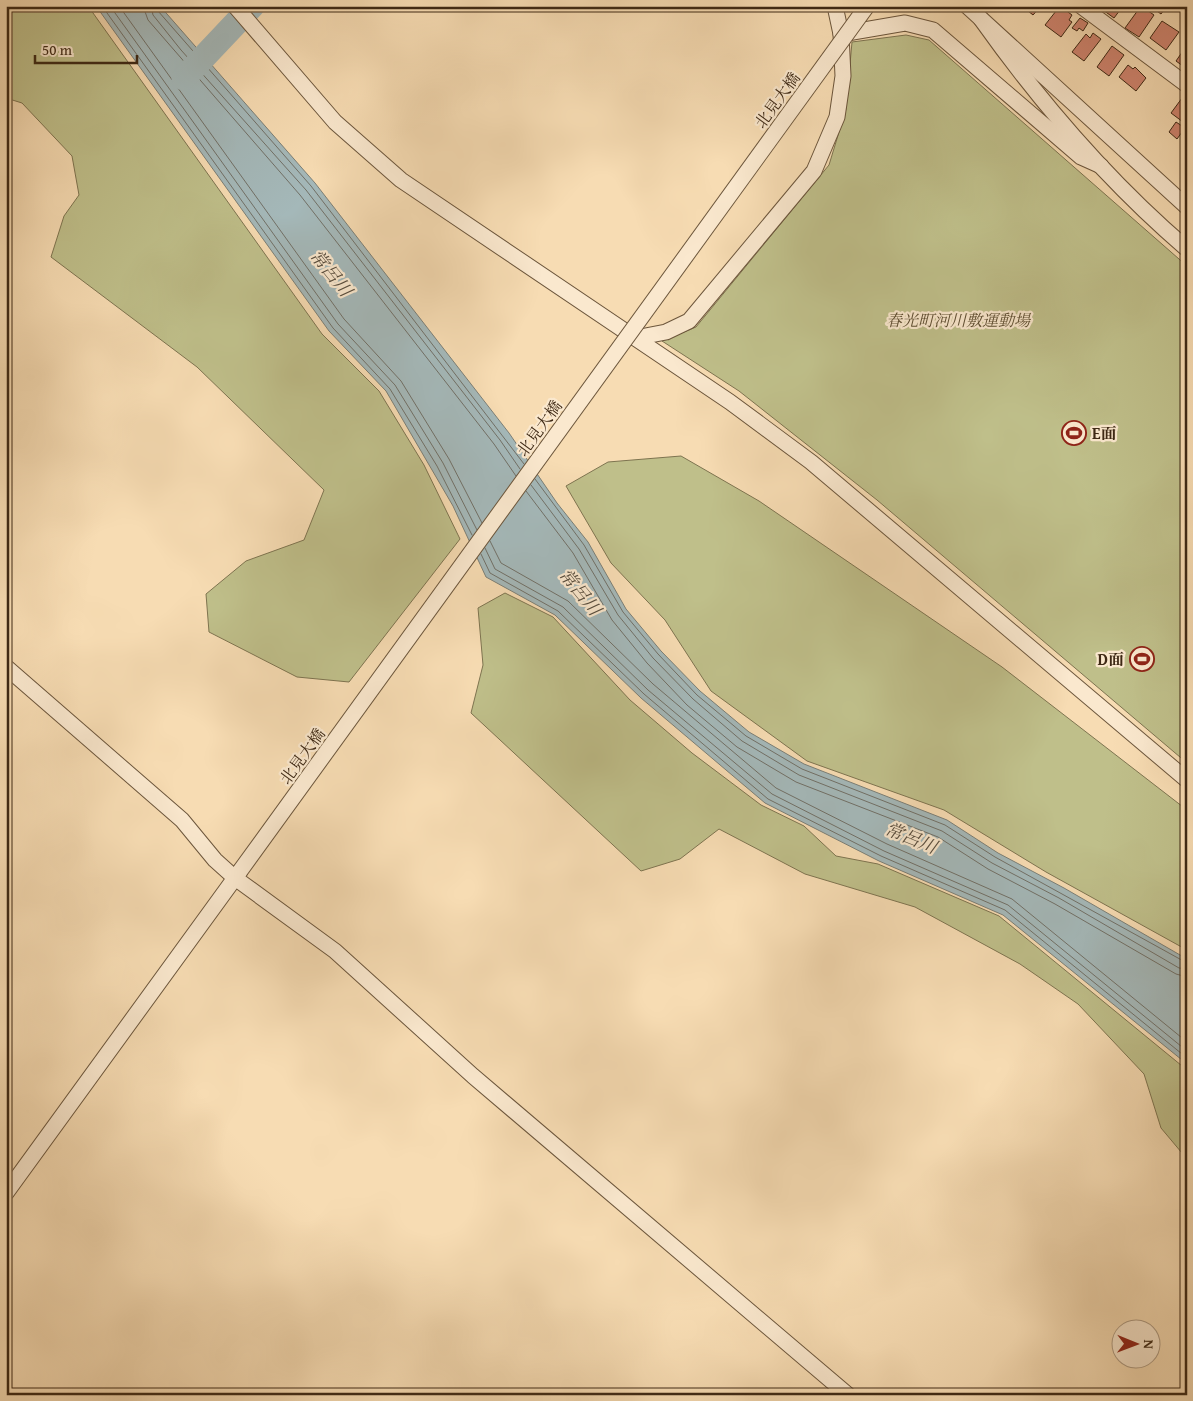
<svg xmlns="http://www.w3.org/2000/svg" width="1193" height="1401" font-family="'Gentium Book Plus','Noto Serif JP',serif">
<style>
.green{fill:#bfbf8a;stroke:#7e7450}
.water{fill:#a4b8b9;stroke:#7b7f77}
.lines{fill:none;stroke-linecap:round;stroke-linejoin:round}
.shore{stroke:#717067;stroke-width:1}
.river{stroke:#a4b8b9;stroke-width:25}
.building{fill:#d08570;stroke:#3e2915}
.minor-casing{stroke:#6c563c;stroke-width:17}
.minor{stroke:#fae8ce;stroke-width:15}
.minor-bridge-casing{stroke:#6c563c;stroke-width:17;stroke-linecap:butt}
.minor-bridge{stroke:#fae8ce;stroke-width:15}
.labels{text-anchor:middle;stroke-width:4.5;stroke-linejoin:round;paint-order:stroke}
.street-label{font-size:16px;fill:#3e2915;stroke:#fae8ce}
.park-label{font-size:16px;font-style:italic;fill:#5e4e32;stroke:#fae8ce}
.poi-label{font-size:16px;font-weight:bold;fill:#3e2915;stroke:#fae8ce;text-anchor:start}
.water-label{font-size:18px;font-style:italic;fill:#584d3e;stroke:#fae8ce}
</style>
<rect width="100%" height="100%" fill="#f7dcb3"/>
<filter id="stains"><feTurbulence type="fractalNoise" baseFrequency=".004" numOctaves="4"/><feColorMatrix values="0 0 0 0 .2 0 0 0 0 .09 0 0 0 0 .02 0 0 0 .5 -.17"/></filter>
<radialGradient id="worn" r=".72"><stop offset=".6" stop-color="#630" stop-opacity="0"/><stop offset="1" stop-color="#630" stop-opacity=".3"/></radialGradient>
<g class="green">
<polygon points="6,6 88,6 322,334 379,391 424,465 460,539 349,682 297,677 209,632 206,594 246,561 304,540 324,490 197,367 51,257 64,216 79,195 72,156 22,103 6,98"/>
<polygon points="906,35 929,40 1187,266 1187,763 877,500 739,391 662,341 696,327 829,165 846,109 852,42"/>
<polygon points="681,456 759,501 1002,667 1187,810 1187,950 1046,872 944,810 807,761 711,691 665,620 611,563 566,486 608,462"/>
<polygon points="505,593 553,617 630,700 692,753 761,805 804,826 836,856 878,864 999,916 1187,1070 1187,1159 1161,1128 1144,1074 1078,1004 1020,964 915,907 805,874 719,829 680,859 641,871 471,713 483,665 478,608"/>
</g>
<polygon class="water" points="96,6 160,6 315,183 509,433 557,503 588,542 626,609 661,651 700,691 749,732 804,764 947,820 998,853 1064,888 1187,959 1187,1064 1003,915 879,861 765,803 641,698 555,615 486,577 453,506 386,391 329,331"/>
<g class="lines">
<g class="shore">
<polyline points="102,6 333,328 390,389 437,466 472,535"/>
<polyline points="110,6 338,324 395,385 443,463 477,530"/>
<polyline points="119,6 344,319 401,381 449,459 482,523"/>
<polyline points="143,6 148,20 300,195 494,444 516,476"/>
<polyline points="151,6 153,15 181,50 306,190 500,440 520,469"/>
<polyline points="157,6 158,11 311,186 524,464"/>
<polyline points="535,479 584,545 623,612 658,654 697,695 746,736 802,769 945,825 995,857 1187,963"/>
<polyline points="531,485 579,549 618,615 653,658 693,699 742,741 799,775 942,831 992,863 1059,898 1179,968 1187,969"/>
<polyline points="526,491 573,553 612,620 647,663 687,705 737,747 796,782 938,837 988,869 1055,904 1176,974 1187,977"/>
<polyline points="490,541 501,563 568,601 653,684 776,788 887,844 1012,899 1187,1042"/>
<polyline points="485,548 495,569 563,607 648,690 772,794 884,851 1008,905 1187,1051"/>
<polyline points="481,554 490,573 558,611 644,694 768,799 881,856 1005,910 1187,1058"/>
</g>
<polyline class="river" points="184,78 252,6"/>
</g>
<g class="building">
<polygon points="1022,6 1041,6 1033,15"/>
<polygon points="1060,6 1072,15 1069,20 1072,22 1061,37 1045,25"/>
<polygon points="1105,6 1123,6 1114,18 1103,10"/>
<polygon points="1141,6 1154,15 1139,37 1125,28"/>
<polygon points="1150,6 1167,6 1161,14"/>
<polygon points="1080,18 1088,23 1083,31 1079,28 1077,31 1072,28"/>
<polygon points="1162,21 1179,32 1166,50 1150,38"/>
<polygon points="1093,33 1101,39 1084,61 1072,52 1086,34 1090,38"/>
<polygon points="1187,45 1187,69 1176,61"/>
<polygon points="1112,46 1124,55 1109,76 1097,67"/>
<polygon points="1128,65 1133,69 1135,67 1146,78 1136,91 1119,77"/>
<polygon points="1185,94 1187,116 1183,122 1171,113"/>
<polygon points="1176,122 1185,128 1177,139 1169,132"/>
</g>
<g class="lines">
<defs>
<g id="minor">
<polyline points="235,6 335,122 401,180 730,402 811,462 1187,780"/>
<polyline points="967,6 1187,207"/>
<polyline points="1081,6 1187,85"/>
<path d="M 981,19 C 1040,102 1109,182 1187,249"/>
<polyline points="841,34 905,23 933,30 1081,157 1101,166"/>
<polyline points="635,338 666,332 689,321 814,171 837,117 843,76 841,34 835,6"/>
<polyline points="6,667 182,820 215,860 235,878 335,951 473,1076 848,1395"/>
<polyline points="6,1193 240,871"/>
</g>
</defs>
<use href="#minor" class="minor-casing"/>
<use href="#minor" class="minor"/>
<defs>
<polyline id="minor-bridge" points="240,871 867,6"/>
</defs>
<use href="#minor-bridge" class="minor-bridge-casing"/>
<use href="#minor-bridge" class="minor-bridge"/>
</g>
<defs>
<symbol id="stadium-ring" viewBox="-11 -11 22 22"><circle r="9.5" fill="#fae8ce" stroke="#8f2418" stroke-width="1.5"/><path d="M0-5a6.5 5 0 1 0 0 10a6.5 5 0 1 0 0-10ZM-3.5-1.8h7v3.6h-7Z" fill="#8f2418"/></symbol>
</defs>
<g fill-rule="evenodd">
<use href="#stadium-ring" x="1060" y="419" width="28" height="28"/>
<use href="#stadium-ring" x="1128" y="645" width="28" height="28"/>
</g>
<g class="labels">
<g class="street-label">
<text transform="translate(777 100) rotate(-54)" y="6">北見大橋</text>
<text transform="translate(539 428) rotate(-54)" y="6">北見大橋</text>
<text transform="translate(302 756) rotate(-54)" y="6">北見大橋</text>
</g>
<g class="park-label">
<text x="958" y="326">春光町河川敷運動場</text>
</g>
<g class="poi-label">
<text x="1092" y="439">E面</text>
<text x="1124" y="665" text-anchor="end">D面</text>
</g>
<g class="water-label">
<text transform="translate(331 273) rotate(51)" y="6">常呂川</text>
<text transform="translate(580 592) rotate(51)" y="6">常呂川</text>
<text transform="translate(911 838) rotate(22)" y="6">常呂川</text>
</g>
</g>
<rect width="1193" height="1401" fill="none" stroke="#f7dcb3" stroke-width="25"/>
<rect x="8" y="8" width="1178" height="1386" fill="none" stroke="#3e2915" stroke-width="2.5"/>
<rect x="12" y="12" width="1168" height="1376" fill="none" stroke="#3e2915"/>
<g transform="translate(1136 1344) rotate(91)"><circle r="24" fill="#fae8ce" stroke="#af9c84"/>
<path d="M0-4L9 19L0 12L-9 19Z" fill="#8f2418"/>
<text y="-8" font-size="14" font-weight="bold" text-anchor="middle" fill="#3e2915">N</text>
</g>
<path d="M35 55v8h102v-8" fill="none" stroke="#3e2915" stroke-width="2.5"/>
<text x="42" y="55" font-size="15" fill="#3e2915" stroke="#fae8ce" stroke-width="4" paint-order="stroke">50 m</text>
<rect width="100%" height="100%" filter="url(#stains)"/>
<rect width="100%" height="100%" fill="url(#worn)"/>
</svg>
